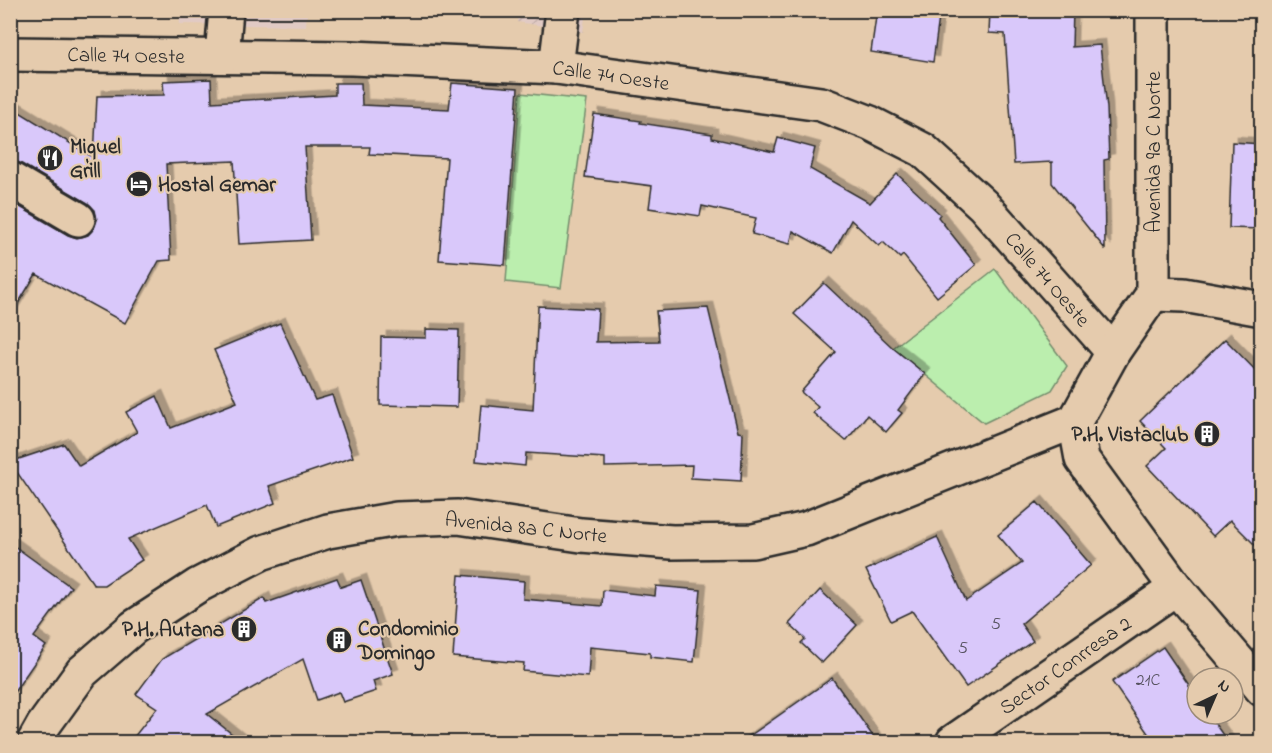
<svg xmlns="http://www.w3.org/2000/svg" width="1272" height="753" font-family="'Indie Flower',sans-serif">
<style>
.built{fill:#e1cac4}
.industrial{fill:url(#industrial-furrows)}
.green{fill:#bbeeae;stroke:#738c6c;stroke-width:1.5}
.building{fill:#d9c8fa;stroke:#2b2b2b;stroke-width:1.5;filter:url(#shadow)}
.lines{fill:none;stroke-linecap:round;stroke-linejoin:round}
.minor-casing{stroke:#2b2b2b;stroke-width:38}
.minor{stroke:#e5cbad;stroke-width:33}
.labels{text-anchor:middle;stroke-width:4.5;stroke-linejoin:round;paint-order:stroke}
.number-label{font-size:18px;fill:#56525f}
.street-label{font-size:21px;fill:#2b2b2b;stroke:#e5cbad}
.poi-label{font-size:21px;font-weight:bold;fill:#2b2b2b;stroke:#e5cbad;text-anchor:start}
</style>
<defs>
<pattern id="industrial-furrows" width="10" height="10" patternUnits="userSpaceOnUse" patternTransform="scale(1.5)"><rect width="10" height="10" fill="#e1cac4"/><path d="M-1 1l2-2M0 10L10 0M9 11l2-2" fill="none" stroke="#c1aea9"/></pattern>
<filter id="shadow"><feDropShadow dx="5.5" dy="-5.5" stdDeviation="0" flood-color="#0004"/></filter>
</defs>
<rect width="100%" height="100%" fill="#e5cbad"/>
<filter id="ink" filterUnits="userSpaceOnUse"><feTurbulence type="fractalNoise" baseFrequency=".0167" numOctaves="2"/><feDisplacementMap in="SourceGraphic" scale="12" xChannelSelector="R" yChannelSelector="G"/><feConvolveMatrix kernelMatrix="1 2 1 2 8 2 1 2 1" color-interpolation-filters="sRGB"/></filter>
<g filter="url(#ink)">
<polygon class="built" points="179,11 307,11 306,26 180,24"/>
<polygon class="industrial" points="518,11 586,11 583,32 517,22"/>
<g class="green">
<polygon points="520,93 587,100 561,288 506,282"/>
<polygon points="995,269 1067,366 1052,390 984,423 893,348"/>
</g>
<g class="building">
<polygon points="877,10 940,10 933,62 871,52"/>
<polygon points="990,10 1073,10 1072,47 1100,45 1107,108 1109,159 1104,160 1105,249 1052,183 1052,162 1014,164 1005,34 989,33"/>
<polygon points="211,79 212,102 335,95 335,83 361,83 362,105 449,109 452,83 518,88 505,265 439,260 447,158 369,154 370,147 305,147 311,240 239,244 234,161 166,164 171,260 159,261 125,323 36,274 10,317 10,201 68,235 77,238 88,235 94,228 97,220 95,210 88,203 20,163 10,160 10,106 94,158 97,96 164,95 163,81"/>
<polygon points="594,114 641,121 640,123 712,134 712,138 774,152 778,138 815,148 810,169 870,203 897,174 940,214 938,217 976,265 937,297 903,255 900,258 883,242 879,246 851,220 833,253 793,231 790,244 752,234 756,218 702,206 700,216 649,208 652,186 585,177"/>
<polygon points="1232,142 1262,144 1262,229 1229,228"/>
<polygon points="824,283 893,348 925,374 898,410 902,413 886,432 867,415 846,441 813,413 818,407 801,392 836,352 794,314"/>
<polygon points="538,306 598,309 596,342 659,341 656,311 708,308 738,432 743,433 741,481 691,478 692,465 605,467 605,458 526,453 525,466 476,461 481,405 533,410"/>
<polygon points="280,323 315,400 332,395 353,457 269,486 275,503 216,527 207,505 128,539 142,560 104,585 94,585 10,462 64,444 79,466 137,432 126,412 157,396 171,428 237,402 214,350"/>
<polygon points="426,329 459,330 457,407 380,405 381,337 426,338"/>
<polygon points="1225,339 1262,377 1262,552 1230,520 1213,536 1147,466 1166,448 1140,421"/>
<polygon points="1037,502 1091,565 1021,624 1033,641 966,687 912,611 891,621 866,570 937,537 966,601 1022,563 998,535"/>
<polygon points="10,543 71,587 34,637 46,646 10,698"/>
<polygon points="459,575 524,581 523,599 602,606 603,590 655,596 656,586 701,590 694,662 650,657 650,653 590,647 588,677 523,671 524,663 453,657"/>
<polygon points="337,578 341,587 361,580 393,674 373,681 376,691 343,702 339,692 317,700 303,659 207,714 242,742 130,742 157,708 136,694 162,659 264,598 266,603"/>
<polygon points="820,590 857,625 822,663 801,643 805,639 789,624"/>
<polygon points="1163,647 1197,697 1197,714 1208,714 1228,742 1154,742 1112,682"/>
<polygon points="832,678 877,742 741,742"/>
</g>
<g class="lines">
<defs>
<g id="minor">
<polyline points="10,54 352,58 556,67 821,104 870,123 923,150 983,205 1113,352"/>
<polyline points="222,56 226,10"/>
<polyline points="556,67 563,10"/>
<polyline points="10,179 78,219"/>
<polyline points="1153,294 1113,352 1075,421 1082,459 1176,588 1262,689"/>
<polyline points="1153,294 1153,10"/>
<polyline points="1153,294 1184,295 1262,309"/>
<polyline points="34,742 43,726 82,672 134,627 197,586 261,553 328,531 397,519 458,517 581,535 672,542 753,541 806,529 1075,421"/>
<polyline points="953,742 1176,588"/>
</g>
</defs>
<use href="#minor" class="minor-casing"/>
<use href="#minor" class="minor"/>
</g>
</g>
<defs>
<symbol id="restaurant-disc" viewBox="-11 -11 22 22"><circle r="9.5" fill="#2b2b2b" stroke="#e5cbad"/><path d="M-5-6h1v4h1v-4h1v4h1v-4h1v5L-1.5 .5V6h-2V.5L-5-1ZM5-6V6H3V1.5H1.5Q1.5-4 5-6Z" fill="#fff"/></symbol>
<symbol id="hotel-disc" viewBox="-11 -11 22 22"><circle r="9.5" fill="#2b2b2b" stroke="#e5cbad"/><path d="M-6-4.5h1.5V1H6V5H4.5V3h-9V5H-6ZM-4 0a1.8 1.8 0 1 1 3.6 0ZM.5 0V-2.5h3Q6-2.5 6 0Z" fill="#fff"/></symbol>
<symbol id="building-disc" viewBox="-11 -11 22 22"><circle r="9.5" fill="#2b2b2b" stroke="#e5cbad"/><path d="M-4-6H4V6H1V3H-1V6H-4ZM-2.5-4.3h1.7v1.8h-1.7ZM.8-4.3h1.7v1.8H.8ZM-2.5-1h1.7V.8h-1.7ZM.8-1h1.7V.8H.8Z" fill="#fff"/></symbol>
</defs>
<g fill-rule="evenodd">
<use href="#restaurant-disc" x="35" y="143" width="30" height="30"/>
<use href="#hotel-disc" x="124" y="169" width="30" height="30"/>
<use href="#building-disc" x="1192" y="419" width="30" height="30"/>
<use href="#building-disc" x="229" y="614" width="30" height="30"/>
<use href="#building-disc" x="324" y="625" width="30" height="30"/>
</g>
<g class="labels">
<g class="number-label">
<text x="996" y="629">5</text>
<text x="963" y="653">5</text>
<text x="1148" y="685">21C</text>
</g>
<g class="street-label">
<text transform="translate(126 55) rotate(1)" y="7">Calle 74 Oeste</text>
<text transform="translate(611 75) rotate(8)" y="7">Calle 74 Oeste</text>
<text transform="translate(1153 152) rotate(-90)" y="7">Avenida 9a C Norte</text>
<text transform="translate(1048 279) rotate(49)" y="7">Calle 74 Oeste</text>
<text transform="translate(526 527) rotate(6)" y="7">Avenida 8a C Norte</text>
<text transform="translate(1065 665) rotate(-35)" y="7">Sector Conrresa 2</text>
</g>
<g class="poi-label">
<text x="70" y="153">Miguel<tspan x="70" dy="24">Grill</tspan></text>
<text x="158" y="191">Hostal Gemar</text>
<text x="1188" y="441" text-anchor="end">P.H. Vistaclub</text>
<text x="358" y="635">Condominio<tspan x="358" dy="24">Domingo</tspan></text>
<text x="224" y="636" text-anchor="end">P.H. Autana</text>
</g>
</g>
<rect width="1272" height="753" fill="none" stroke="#e5cbad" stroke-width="36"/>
<rect x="18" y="18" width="1236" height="717" fill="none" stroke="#2b2b2b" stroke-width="2" filter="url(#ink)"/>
<g transform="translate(1215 696) rotate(44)"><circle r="28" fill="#e5cbad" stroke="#9b8b79" stroke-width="1.5"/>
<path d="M0-4.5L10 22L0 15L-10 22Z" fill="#2b2b2b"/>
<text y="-9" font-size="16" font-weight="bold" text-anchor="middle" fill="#2b2b2b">N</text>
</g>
</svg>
